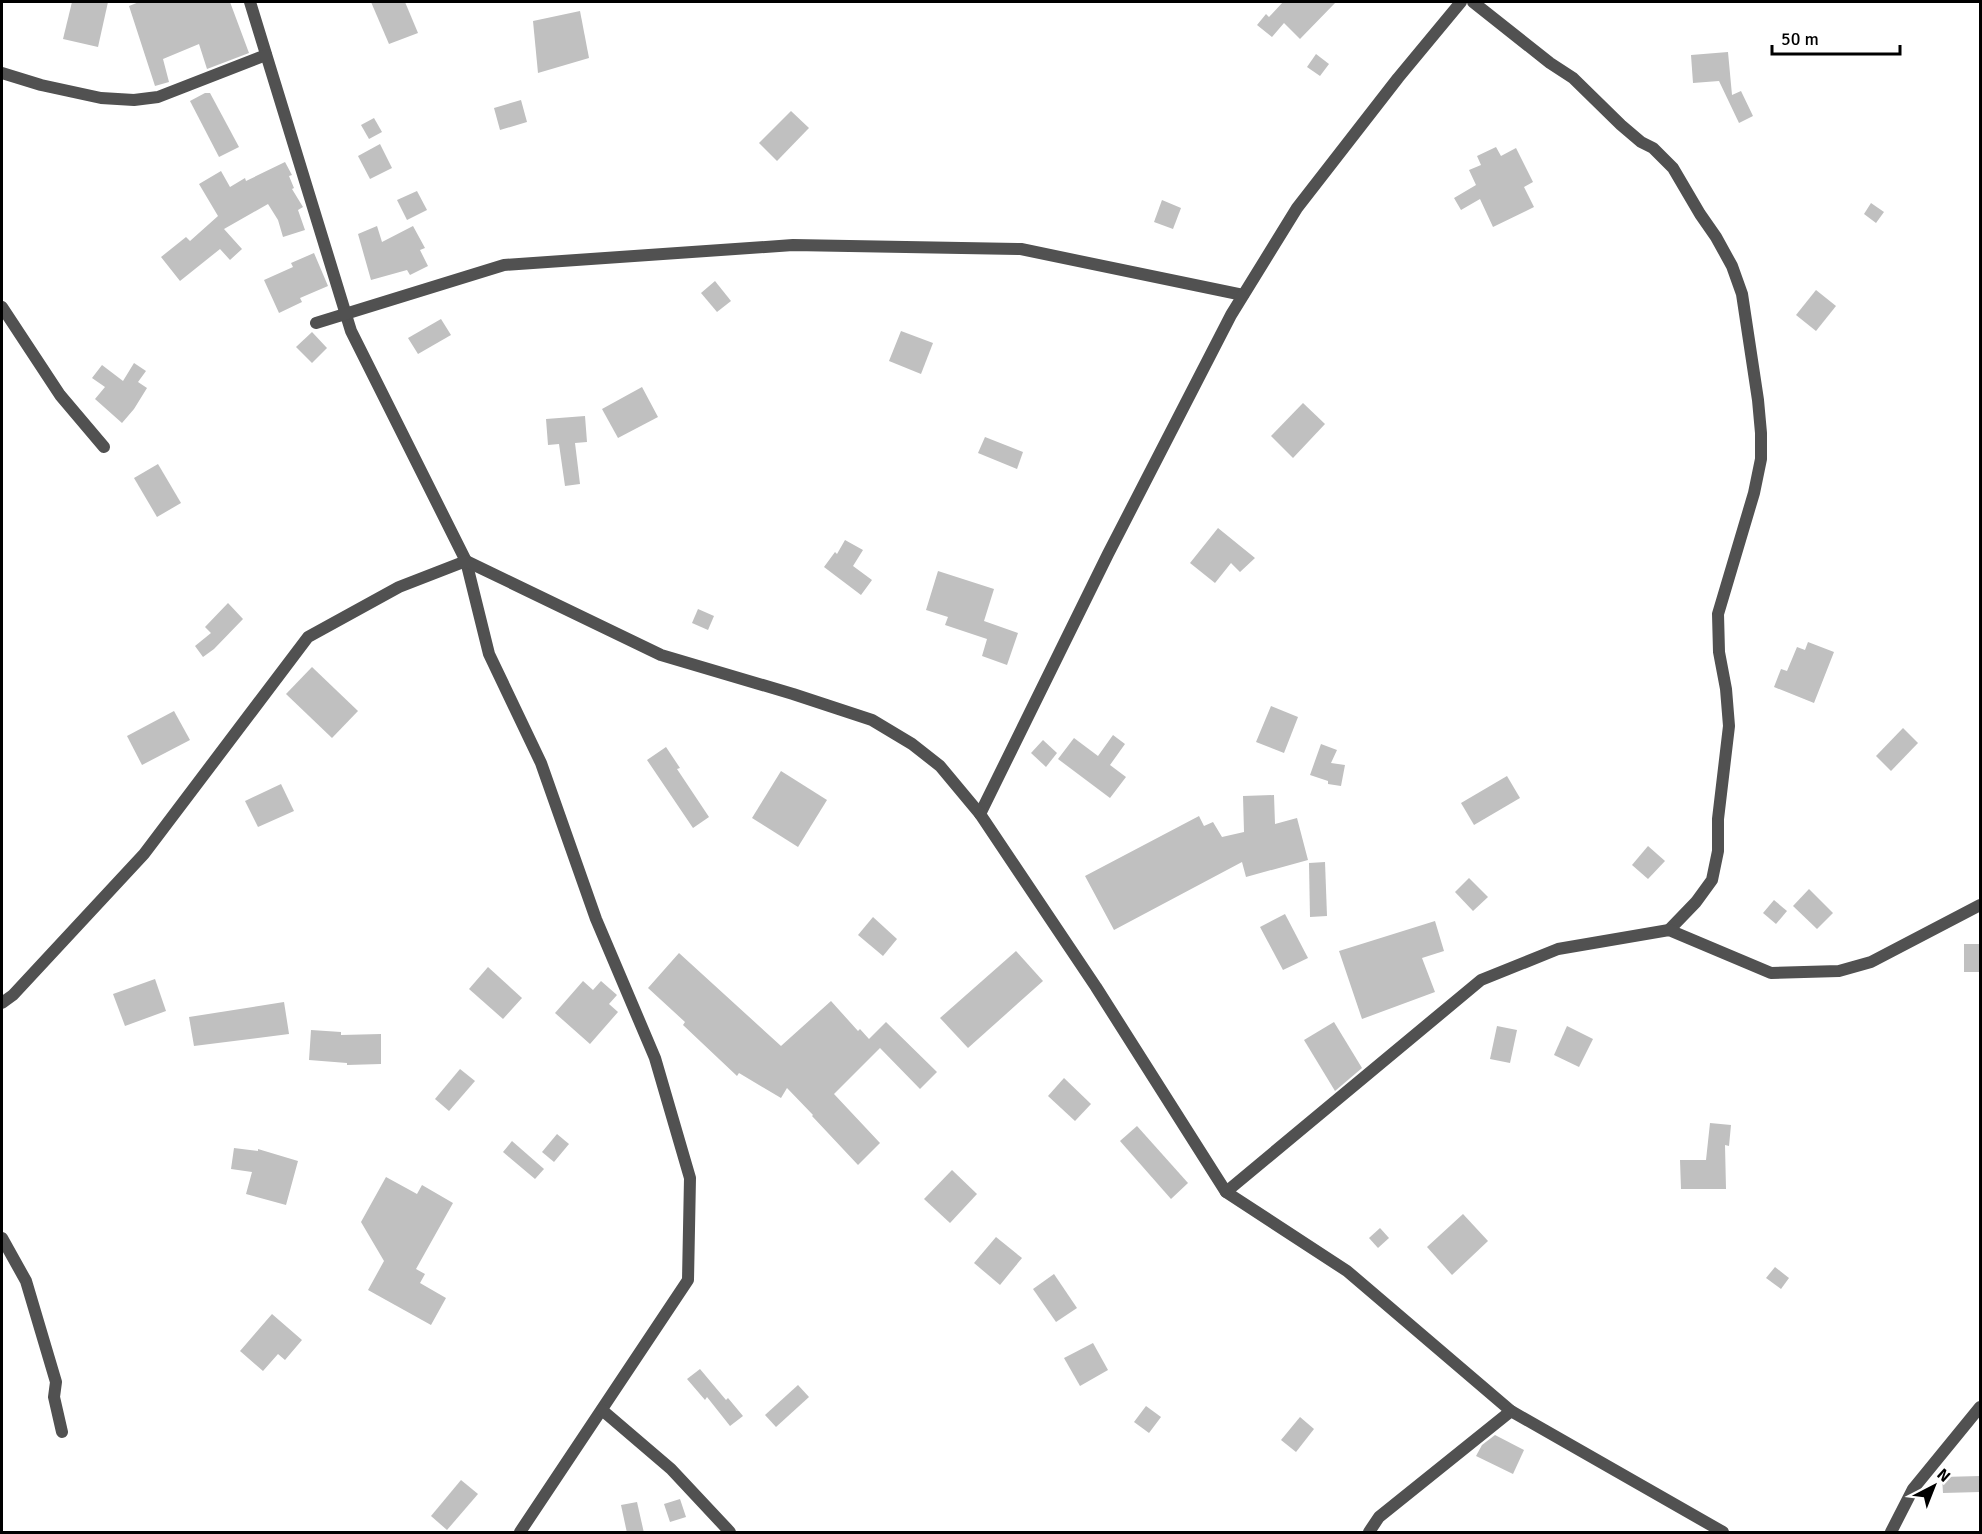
<svg xmlns="http://www.w3.org/2000/svg" width="1982" height="1534" font-family="Signika,sans-serif">
<style>
.building{fill:#c0c0c0}
.lines{fill:none;stroke-linecap:round;stroke-linejoin:round}
.street{stroke:#515151;stroke-width:12}
</style>
<rect width="100%" height="100%" fill="#fff"/>
<g class="building">
<polygon points="72,2 108,2 98,47 63,39"/>
<polygon points="139,2 230,2 249,53 207,69 199,44 163,59 169,82 155,86 129,6"/>
<polygon points="371,2 405,2 418,33 389,44"/>
<polygon points="1283,2 1336,2 1300,39 1284,23 1272,37 1257,25 1266,14 1269,17"/>
<polygon points="580,11 589,58 538,73 533,21"/>
<polygon points="1728,52 1732,95 1741,91 1753,116 1739,123 1719,81 1693,83 1691,55"/>
<polygon points="1316,54 1329,64 1320,76 1307,67"/>
<polygon points="205,93 210,93 239,147 219,157 190,101"/>
<polygon points="521,100 527,122 500,130 494,108"/>
<polygon points="791,111 809,128 777,161 759,143"/>
<polygon points="374,118 382,132 369,139 361,125"/>
<polygon points="380,144 392,168 370,179 358,156"/>
<polygon points="1496,147 1501,156 1516,148 1533,182 1524,187 1534,207 1493,227 1480,199 1461,210 1454,198 1476,185 1469,170 1481,165 1477,156"/>
<polygon points="285,162 292,175 289,176 294,188 292,189 303,207 298,210 305,230 283,237 278,220 268,204 224,229 242,249 230,260 220,249 180,281 161,257 186,237 190,241 218,216 199,184 221,171 230,187 245,178 246,181"/>
<polygon points="417,191 427,210 407,220 397,200"/>
<polygon points="1162,200 1181,208 1173,229 1154,222"/>
<polygon points="1871,203 1884,212 1876,223 1864,214"/>
<polygon points="377,226 382,242 413,226 425,248 420,250 428,266 410,275 407,270 371,280 358,234"/>
<polygon points="314,253 328,286 300,298 302,302 279,313 264,280 293,267 291,263"/>
<polygon points="715,281 731,301 717,312 701,293"/>
<polygon points="1816,290 1836,306 1816,331 1796,315"/>
<polygon points="441,319 451,335 418,354 408,338"/>
<polygon points="901,331 933,343 921,374 889,361"/>
<polygon points="312,332 327,348 312,363 296,347"/>
<polygon points="134,363 146,371 138,382 147,388 134,409 122,423 95,399 105,387 92,378 102,365 123,381"/>
<polygon points="642,387 658,417 618,438 602,409"/>
<polygon points="1303,403 1325,424 1293,458 1271,436"/>
<polygon points="585,416 587,442 575,443 580,484 565,486 559,444 548,445 546,419"/>
<polygon points="985,437 1023,452 1017,469 978,453"/>
<polygon points="158,464 181,503 157,517 134,478"/>
<polygon points="1218,528 1255,558 1240,572 1231,563 1215,583 1190,563"/>
<polygon points="845,540 863,550 853,566 872,580 861,595 824,567 835,552 837,554"/>
<polygon points="938,571 994,589 984,621 1018,633 1007,665 982,656 987,639 945,625 948,617 926,610"/>
<polygon points="228,603 243,619 214,649 203,657 195,646 211,633 205,627"/>
<polygon points="698,609 714,616 708,630 692,623"/>
<polygon points="1808,642 1834,652 1814,703 1774,687 1781,669 1787,671 1797,647 1805,650"/>
<polygon points="312,667 358,711 332,738 286,694"/>
<polygon points="1271,706 1298,717 1284,753 1256,742"/>
<polygon points="174,711 190,740 142,765 127,736"/>
<polygon points="1903,728 1918,743 1891,771 1876,756"/>
<polygon points="1113,735 1125,744 1110,765 1126,777 1110,798 1058,759 1074,738 1098,756"/>
<polygon points="1043,740 1057,753 1046,767 1031,753"/>
<polygon points="1321,744 1337,750 1331,763 1345,765 1341,786 1328,784 1328,781 1310,775"/>
<polygon points="666,747 680,768 677,769 709,817 693,828 647,760"/>
<polygon points="781,771 827,800 798,847 752,818"/>
<polygon points="1507,776 1520,798 1474,825 1461,803"/>
<polygon points="281,784 294,811 258,827 245,801"/>
<polygon points="1274,795 1275,824 1297,818 1308,860 1246,877 1242,862 1114,930 1085,876 1199,816 1204,826 1213,822 1222,837 1244,832 1243,796"/>
<polygon points="1648,846 1665,861 1648,879 1632,865"/>
<polygon points="1325,862 1327,916 1310,917 1309,863"/>
<polygon points="1469,878 1488,897 1473,911 1455,892"/>
<polygon points="1809,889 1833,913 1817,929 1793,906"/>
<polygon points="1774,900 1787,911 1776,924 1763,913"/>
<polygon points="1285,914 1308,958 1283,970 1260,927"/>
<polygon points="873,917 897,939 883,956 858,935"/>
<polygon points="1435,921 1444,951 1422,958 1435,992 1362,1019 1339,951"/>
<rect x="1964" y="944" width="16" height="28"/>
<polygon points="1016,951 1043,981 968,1048 940,1018"/>
<polygon points="679,953 781,1046 831,1001 858,1031 860,1029 869,1039 886,1022 937,1072 920,1089 880,1048 834,1094 880,1143 858,1165 812,1116 813,1115 787,1088 781,1098 739,1073 737,1076 683,1025 685,1022 648,988"/>
<polygon points="488,967 522,998 503,1019 469,989"/>
<polygon points="155,979 166,1011 125,1026 113,994"/>
<polygon points="583,981 593,990 601,981 617,995 609,1004 618,1012 590,1044 555,1013"/>
<polygon points="284,1002 289,1034 194,1046 189,1017"/>
<polygon points="1334,1022 1362,1068 1335,1091 1304,1040"/>
<polygon points="1497,1026 1517,1030 1510,1063 1490,1059"/>
<polygon points="1567,1026 1593,1039 1579,1067 1554,1055"/>
<polygon points="311,1030 341,1032 341,1035 381,1034 381,1064 347,1065 347,1063 309,1060"/>
<polygon points="460,1069 475,1081 449,1111 435,1099"/>
<polygon points="1064,1078 1091,1104 1075,1121 1048,1096"/>
<polygon points="1710,1123 1731,1125 1729,1146 1725,1145 1726,1189 1681,1189 1680,1160 1706,1160"/>
<polygon points="1137,1126 1188,1183 1171,1199 1120,1141"/>
<polygon points="557,1134 569,1144 554,1162 542,1152"/>
<polygon points="512,1141 544,1169 535,1179 503,1152"/>
<polygon points="234,1148 258,1151 258,1149 298,1161 286,1205 246,1194 252,1172 231,1169"/>
<polygon points="952,1170 977,1194 950,1223 924,1199"/>
<polygon points="386,1177 417,1194 422,1185 453,1203 416,1269 425,1274 420,1283 446,1298 431,1325 368,1290 384,1261 361,1222"/>
<polygon points="1463,1214 1488,1241 1452,1275 1427,1247"/>
<polygon points="1380,1228 1389,1238 1378,1248 1369,1238"/>
<polygon points="996,1237 1022,1258 1000,1285 974,1263"/>
<polygon points="1775,1267 1789,1278 1781,1289 1766,1278"/>
<polygon points="1054,1274 1077,1308 1056,1322 1033,1289"/>
<polygon points="272,1314 302,1340 285,1360 278,1354 263,1371 240,1351"/>
<polygon points="1093,1343 1108,1370 1080,1386 1064,1358"/>
<polygon points="700,1369 726,1400 728,1398 743,1416 730,1426 707,1397 705,1400 687,1379"/>
<polygon points="798,1385 809,1397 776,1427 765,1415"/>
<polygon points="1146,1406 1161,1417 1149,1433 1134,1422"/>
<polygon points="1300,1417 1314,1429 1296,1452 1281,1440"/>
<polygon points="1495,1435 1524,1450 1513,1474 1476,1456 1482,1445"/>
<polygon points="1980,1476 1980,1492 1943,1493 1942,1477"/>
<polygon points="461,1480 478,1494 447,1530 431,1516"/>
<polygon points="680,1499 686,1517 670,1522 664,1504"/>
<polygon points="637,1502 644,1533 627,1533 621,1505"/>
</g>
<g class="lines">
<g class="street">
<polyline points="250,2 351,331 466,561 489,654 541,763 596,919 655,1058 690,1178 688,1280 520,1532"/>
<polyline points="1473,2 1550,63 1573,78 1621,125 1641,142 1653,148 1673,168 1700,214 1716,237 1732,266 1742,294 1758,400 1761,433 1761,459 1754,493 1718,614 1719,652 1726,689 1729,726 1718,819 1718,851 1712,880 1696,902 1669,930"/>
<polyline points="2,73 41,85 101,98 134,100 158,97 266,55"/>
<polyline points="2,307 60,395 104,447"/>
<polyline points="316,323 504,265 793,245 1021,249 1243,295"/>
<polyline points="980,814 1108,554 1231,315 1297,208 1398,78 1461,2"/>
<polyline points="2,1003 13,995 144,854 308,637 399,587 466,561 661,655 793,694 872,720 912,744 940,766 980,814 1096,987 1226,1192 1347,1271 1511,1411 1723,1532"/>
<polyline points="1226,1192 1481,980 1558,949 1669,930 1771,973 1839,971 1871,962 1980,905"/>
<polyline points="2,1238 26,1281 56,1382 54,1397 62,1432"/>
<polyline points="602,1410 671,1469 730,1532"/>
<polyline points="1369,1532 1379,1517 1511,1411"/>
<polyline points="1891,1532 1913,1489 1980,1407"/>
</g>
</g>
<rect width="1982" height="1534" fill="none" stroke="#000000" stroke-width="6"/>
<g transform="translate(1934 1486) rotate(42)" stroke="#ffffff" stroke-width="4.5" paint-order="stroke">
<path d="M0-4.5L10 22L0 15L-10 22Z" fill="#000000"/>
<text y="-9" font-size="16" font-weight="bold" text-anchor="middle" fill="#000000">N</text>
</g>
<path d="M1772 45v9h128v-9" fill="none" stroke="#000000" stroke-width="3"/>
<text x="1781" y="45" font-size="18" fill="#000000" stroke="#ffffff" stroke-width="4.5" paint-order="stroke">50 m</text>
</svg>
